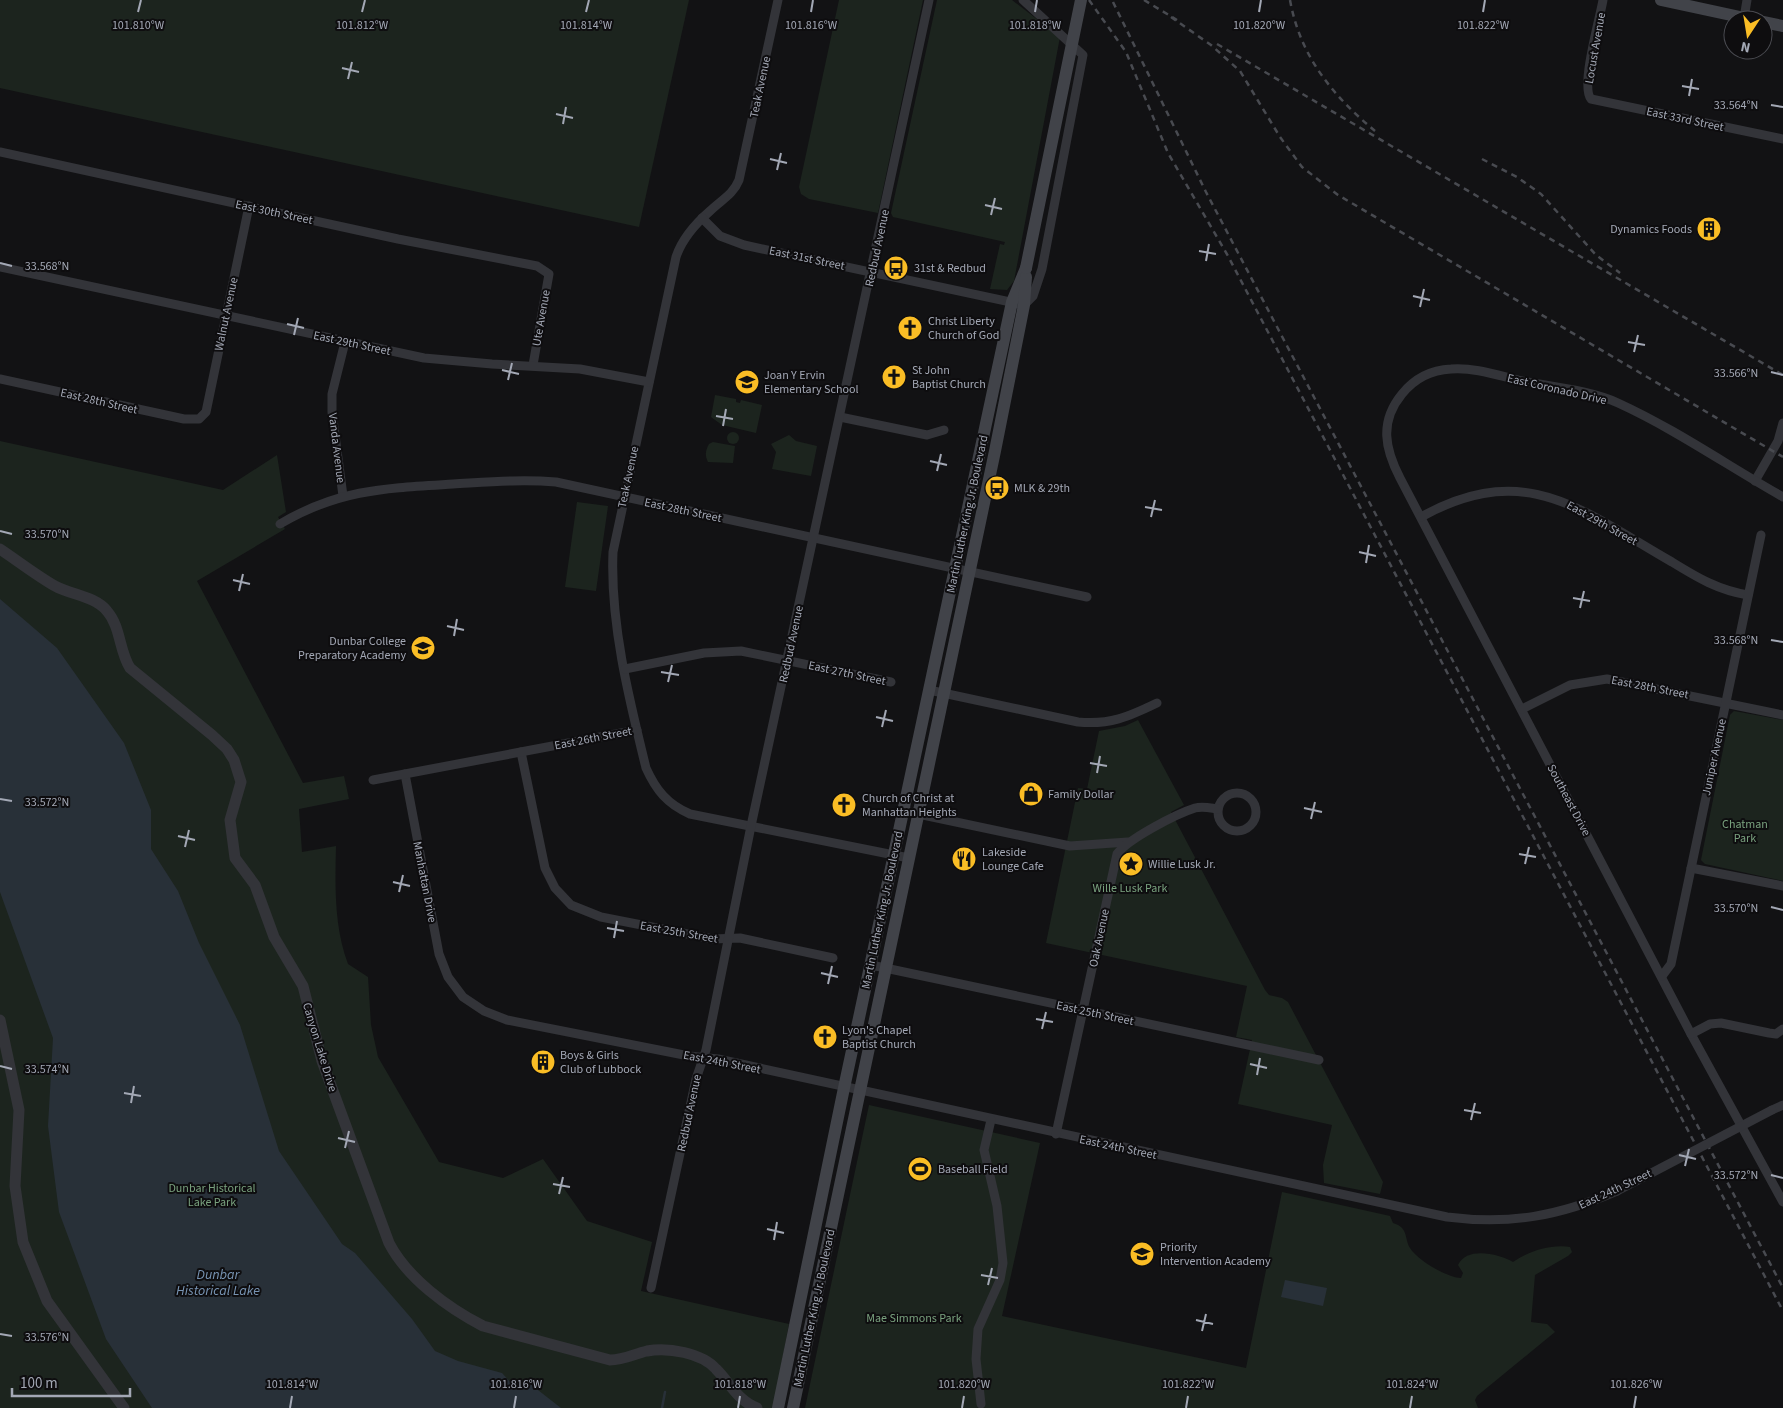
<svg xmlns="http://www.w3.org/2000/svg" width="1783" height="1408" font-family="'Source Sans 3',sans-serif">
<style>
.green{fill:#1c241e}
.water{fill:#283038}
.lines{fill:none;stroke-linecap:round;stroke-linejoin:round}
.stream{stroke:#283038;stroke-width:2.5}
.minor{stroke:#333439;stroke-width:9}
.tertiary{stroke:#333439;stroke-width:11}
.secondary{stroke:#414349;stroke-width:12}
.rail{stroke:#484a50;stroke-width:2.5;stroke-dasharray:6 5;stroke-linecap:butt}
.minor-bridge{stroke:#333439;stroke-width:9}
.secondary-bridge{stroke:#414349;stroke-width:12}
.ticks{fill:none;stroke:#a3a8b5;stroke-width:2}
.labels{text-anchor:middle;stroke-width:4;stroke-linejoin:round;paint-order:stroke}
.street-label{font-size:12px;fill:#a3a8b5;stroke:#0e0d0f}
.poi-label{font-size:12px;fill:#a3a8b5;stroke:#0e0d0f;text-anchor:start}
.park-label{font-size:12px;fill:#79a17e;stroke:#0e0d0f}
.water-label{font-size:14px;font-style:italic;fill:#7894b3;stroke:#0e0d0f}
.ticks-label{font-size:12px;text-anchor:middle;fill:#a3a8b5;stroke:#0e0d0f;stroke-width:4;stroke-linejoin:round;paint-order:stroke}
</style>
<rect width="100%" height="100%" fill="#121214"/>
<g class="green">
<polygon points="0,0 689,0 639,227 0,88"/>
<polygon points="839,0 923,0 878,213 809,199 801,194 799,187"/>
<polygon points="937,0 1012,0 1060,37 1014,281 1007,290 990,289 1000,244 1004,245 1005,242 893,217 891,213"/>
<polygon points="715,395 736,399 736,402 740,403 741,400 762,405 756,433 722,425 711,417"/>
<circle cx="733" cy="438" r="6"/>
<polygon points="789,435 796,441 817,446 811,476 772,469 776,452 771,444"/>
<path d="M 0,441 L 223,490 L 277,455 L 286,512 L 278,517 L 285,529 L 197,581 L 303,783 L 344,776 L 349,799 L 299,809 L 302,852 L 336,846 C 335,886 334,927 348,964 L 368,977 L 371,1025 L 378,1057 L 439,1162 L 503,1178 L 543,1159 L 587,1221 L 652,1242 L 641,1291 L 789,1324 L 773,1408 L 0,1408 Z"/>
<path d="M 713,442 L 735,446 L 733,463 L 708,462 C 705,456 705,451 709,444 Z"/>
<polygon points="577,502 608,506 596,591 565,587"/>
<polygon points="1734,711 1783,720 1783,881 1705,864 1701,860 1730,715"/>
<polygon points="1138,720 1184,805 1171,812 1265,990 1269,995 1282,998 1288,1002 1383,1182 1380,1194 1324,1183 1323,1165 1332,1125 1238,1104 1252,1040 1236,1037 1247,986 1046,943 1078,788 1087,789 1099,731 1125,726"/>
<path d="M 869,1105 L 1040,1143 L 1002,1316 L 1246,1368 L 1282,1192 L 1390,1216 L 1393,1223 C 1409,1228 1404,1238 1410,1248 C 1417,1260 1448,1278 1461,1278 L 1463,1273 L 1458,1265 C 1467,1246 1499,1254 1513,1262 C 1529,1251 1551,1244 1570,1247 L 1572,1252 L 1568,1256 L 1535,1275 L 1531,1322 L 1547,1324 L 1555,1332 L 1477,1396 L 1475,1400 L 1478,1408 L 805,1408 Z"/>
</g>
<g class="water">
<polygon points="0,599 57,648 124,743 151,810 151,849 178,891 199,943 240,1025 279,1151 342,1244 355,1253 412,1319 435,1351 458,1361 502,1373 512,1384 529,1383 561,1408 152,1408 106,1339 59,1212 48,1126 53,1038 0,892"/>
<polygon points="1285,1280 1327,1288 1323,1306 1281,1297"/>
</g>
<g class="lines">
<polyline class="stream" points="662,1408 665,1392"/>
<g class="minor">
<path d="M 778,0 L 739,180 C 733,195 721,200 710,211 C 695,224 682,239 676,257 L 613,552 C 610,623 629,699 646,768 C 656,790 667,804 690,814 L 909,858"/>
<path d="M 1603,0 C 1600,18 1580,87 1591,99 L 1783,139"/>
<polyline points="1744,18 1747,0"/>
<polyline points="0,152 398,239 537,266 549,274 533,365"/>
<polyline points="702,218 720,236 744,245 1024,305 1033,296 1042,269 1083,55 1023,0"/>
<polyline points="0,267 424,358 492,364 580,369 649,382"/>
<polyline points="0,379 184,419 199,419 206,412 249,206"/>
<polyline points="840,417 927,435 944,430"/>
<polyline points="1755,481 1778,441 1783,423"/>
<polyline points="343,496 332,412 332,394 345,342"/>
<path d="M 1783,497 C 1728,466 1675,429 1618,403 C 1589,390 1553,387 1522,381 C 1500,376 1474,367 1451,369 C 1431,370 1414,379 1402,394 C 1379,422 1385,449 1400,478 L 1691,1034 L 1783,1202"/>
<path d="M 1421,517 C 1526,459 1581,510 1672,562 C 1698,578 1718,590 1748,595"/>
<path d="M 280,524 C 339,489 387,488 453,484 C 488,482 521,479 556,482 L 1087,597"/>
<polyline points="625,669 704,653 741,651 891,682"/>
<path d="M 929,690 L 1078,722 C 1110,725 1128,717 1157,703"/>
<polyline points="1522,709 1570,685 1607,679 1783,715"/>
<polyline points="521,752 545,868 555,888 571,905 601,917 713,939 740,938 833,958"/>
<path d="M 405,774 L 439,954 L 448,977 L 463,997 L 484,1011 L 507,1020 L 689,1056 L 718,1059 L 1447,1217 C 1510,1225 1559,1216 1617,1191"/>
<polyline points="373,780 637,730"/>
<circle cx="1237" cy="812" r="19"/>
<polyline points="904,811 1070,846 1128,842"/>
<polyline points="1691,868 1783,886"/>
<polyline points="871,965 1319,1060"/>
<polyline points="1662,976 1671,964 1761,535"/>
<polyline points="1691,1034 1710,1024 1721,1023 1769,1033 1776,1034 1783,1029"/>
<polyline points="1772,1110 1783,1105"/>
<path d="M 1056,1134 L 1117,854 C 1128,839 1176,814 1195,808 C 1203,806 1210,808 1218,809"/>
<polyline points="651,1288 696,1079 706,1050 751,826 929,0"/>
<polyline points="981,1404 976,1359 978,1329 1000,1280 1003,1263 997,1206 984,1150 991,1120"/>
</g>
<g class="tertiary">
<path d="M 0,549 C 18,561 36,575 55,586 C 71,595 95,596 107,611 C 121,627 119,651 130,668 L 212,735 L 227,749 L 234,760 L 241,782 L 230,820 L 235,858 L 255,885 L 274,937 L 303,986 L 322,1061 L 389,1243 C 407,1278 448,1308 483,1326 L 610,1360 C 624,1360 634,1354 647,1351 C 668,1347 702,1353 716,1369 C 730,1383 738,1401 757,1408"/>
<polyline points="0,1020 19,1110 15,1186 23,1242 47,1301 124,1408"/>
</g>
<g class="secondary">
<polyline points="1661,0 1754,20"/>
<polyline points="1763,22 1783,26"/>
<polyline points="778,1408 844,1088 1012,302 1026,268"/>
<polyline points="793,1408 995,451 1024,305 1026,277"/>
</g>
<g class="rail">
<polyline points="1089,0 1126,52 1168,153 1228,256 1783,1311"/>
<polyline points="1144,0 1177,20"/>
<path d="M 1290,0 C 1300,56 1332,95 1375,131"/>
<polyline points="1113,2 1206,192 1783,1288"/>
<polyline points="1171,17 1211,45 1240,71 1280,137 1302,167 1338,195 1783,457"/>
<polyline points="1217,44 1783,375"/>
<polyline points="1482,159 1517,177 1541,194 1596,255 1620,273"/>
</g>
<polyline class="minor-bridge" points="1617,1191 1772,1110"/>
<polyline class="secondary-bridge" points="1026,268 1081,0"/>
</g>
<path class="ticks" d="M 138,12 L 141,0M 362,12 L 365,0M 586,12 L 589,0M 811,12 L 813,0M 1035,12 L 1037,0M 1259,12 L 1261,0M 1483,12 L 1485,0M 342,68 L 359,72M 348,79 L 352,62M 1682,86 L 1699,89M 1689,96 L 1692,79M 1771,105 L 1783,107M 556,114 L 573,118M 563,124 L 566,107M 770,159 L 787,163M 777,170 L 781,153M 985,205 L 1002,209M 991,215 L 995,198M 1199,251 L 1216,254M 1206,261 L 1209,244M 0,263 L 12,266M 1413,296 L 1430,300M 1420,307 L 1424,289M 287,324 L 304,328M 294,335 L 298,318M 1628,342 L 1645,345M 1634,352 L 1638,335M 502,370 L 519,374M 1771,372 L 1783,375M 508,380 L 512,363M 716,416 L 733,419M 723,426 L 726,409M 930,461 L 947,465M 937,471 L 941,454M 1145,507 L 1162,510M 1151,517 L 1155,500M 0,531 L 12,534M 1359,552 L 1376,556M 1366,563 L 1369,545M 233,580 L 250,584M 239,591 L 243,574M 1573,598 L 1590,601M 1580,608 L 1584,591M 447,626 L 464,630M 454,636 L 457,619M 1771,640 L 1783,642M 661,672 L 679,675M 668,682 L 672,665M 876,717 L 893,721M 882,727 L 886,710M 1090,763 L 1107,766M 1097,773 L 1100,756M 0,799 L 12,801M 1304,808 L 1322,812M 1311,819 L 1315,802M 178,836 L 195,840M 185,847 L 189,830M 1519,854 L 1536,857M 1525,864 L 1529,847M 393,882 L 410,886M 399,892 L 403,875M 1771,907 L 1783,910M 607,928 L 624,931M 614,938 L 617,921M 821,973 L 838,977M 828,984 L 832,966M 1036,1019 L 1053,1022M 1042,1029 L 1046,1012M 1250,1064 L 1267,1068M 0,1066 L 12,1069M 1257,1075 L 1260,1058M 124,1093 L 141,1096M 131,1103 L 134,1086M 1464,1110 L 1481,1113M 1471,1120 L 1475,1103M 338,1138 L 355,1142M 345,1148 L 349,1131M 1679,1155 L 1696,1159M 1685,1166 L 1689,1149M 1771,1175 L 1783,1178M 553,1184 L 570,1187M 559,1194 L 563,1177M 767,1229 L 784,1233M 774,1240 L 777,1222M 981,1275 L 998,1278M 988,1285 L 992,1268M 1196,1320 L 1213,1324M 1202,1331 L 1206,1314M 0,1334 L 12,1336M 290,1408 L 292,1396M 514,1408 L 516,1396M 738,1408 L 740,1396M 962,1408 L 964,1396M 1186,1408 L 1188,1396M 1410,1408 L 1412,1396M 1634,1408 L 1636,1396"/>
<defs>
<symbol id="building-disc" viewBox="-11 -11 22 22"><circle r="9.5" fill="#fabd25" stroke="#0e0d0f"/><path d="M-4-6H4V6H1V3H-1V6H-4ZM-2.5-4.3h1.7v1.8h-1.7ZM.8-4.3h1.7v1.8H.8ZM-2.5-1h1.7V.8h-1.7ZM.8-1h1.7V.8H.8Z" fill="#111"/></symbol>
<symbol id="bus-disc" viewBox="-11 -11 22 22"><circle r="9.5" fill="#fabd25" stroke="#0e0d0f"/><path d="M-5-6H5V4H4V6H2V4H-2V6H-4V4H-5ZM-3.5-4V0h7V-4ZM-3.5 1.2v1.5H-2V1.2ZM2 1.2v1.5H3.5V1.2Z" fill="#111"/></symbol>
<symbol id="church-disc" viewBox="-11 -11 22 22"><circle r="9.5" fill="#fabd25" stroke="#0e0d0f"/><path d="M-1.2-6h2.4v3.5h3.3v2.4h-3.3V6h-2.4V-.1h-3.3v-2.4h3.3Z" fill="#111"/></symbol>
<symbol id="school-disc" viewBox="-11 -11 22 22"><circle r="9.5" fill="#fabd25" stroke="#0e0d0f"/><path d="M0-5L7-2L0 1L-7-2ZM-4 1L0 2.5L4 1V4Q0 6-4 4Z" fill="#111"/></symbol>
<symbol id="shop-disc" viewBox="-11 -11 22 22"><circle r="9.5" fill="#fabd25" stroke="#0e0d0f"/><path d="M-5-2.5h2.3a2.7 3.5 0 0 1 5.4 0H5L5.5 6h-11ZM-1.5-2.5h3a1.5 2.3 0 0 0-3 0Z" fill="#111"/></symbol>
<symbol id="restaurant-disc" viewBox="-11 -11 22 22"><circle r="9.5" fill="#fabd25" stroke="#0e0d0f"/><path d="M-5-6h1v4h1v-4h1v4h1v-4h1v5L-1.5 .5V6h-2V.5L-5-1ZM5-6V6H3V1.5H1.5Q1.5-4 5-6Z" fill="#111"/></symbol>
<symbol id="sight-disc" viewBox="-11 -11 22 22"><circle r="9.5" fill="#fabd25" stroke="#0e0d0f"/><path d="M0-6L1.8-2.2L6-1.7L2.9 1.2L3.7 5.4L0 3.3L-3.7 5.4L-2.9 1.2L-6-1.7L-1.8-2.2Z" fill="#111"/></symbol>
<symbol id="stadium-disc" viewBox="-11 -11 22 22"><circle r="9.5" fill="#fabd25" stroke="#0e0d0f"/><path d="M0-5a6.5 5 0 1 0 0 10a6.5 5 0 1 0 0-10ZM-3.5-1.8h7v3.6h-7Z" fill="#111"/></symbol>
</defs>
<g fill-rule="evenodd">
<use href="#building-disc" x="1695" y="215" width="28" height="28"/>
<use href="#bus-disc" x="882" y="254" width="28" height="28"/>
<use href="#church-disc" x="896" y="314" width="28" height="28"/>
<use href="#church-disc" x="880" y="363" width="28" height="28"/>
<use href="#school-disc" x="733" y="368" width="28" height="28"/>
<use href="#bus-disc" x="983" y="474" width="28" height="28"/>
<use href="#school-disc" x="409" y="634" width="28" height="28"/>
<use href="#shop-disc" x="1017" y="780" width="28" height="28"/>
<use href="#church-disc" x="830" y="791" width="28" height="28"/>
<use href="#restaurant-disc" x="950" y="845" width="28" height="28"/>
<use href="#sight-disc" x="1117" y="850" width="28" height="28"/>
<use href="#church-disc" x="811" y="1023" width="28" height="28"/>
<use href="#building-disc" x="529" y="1048" width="28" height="28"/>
<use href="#stadium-disc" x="906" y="1155" width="28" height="28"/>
<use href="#school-disc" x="1128" y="1240" width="28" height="28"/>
</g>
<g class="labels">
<g class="street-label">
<text transform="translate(1595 48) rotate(-80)" y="4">Locust Avenue</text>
<text transform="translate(760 87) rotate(-78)" y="4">Teak Avenue</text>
<text transform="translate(1685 119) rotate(12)" y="4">East 33rd Street</text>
<text transform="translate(274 212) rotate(12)" y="4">East 30th Street</text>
<text transform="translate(877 248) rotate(-78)" y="4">Redbud Avenue</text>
<text transform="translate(807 258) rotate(12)" y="4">East 31st Street</text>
<text transform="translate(226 314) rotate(-78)" y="4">Walnut Avenue</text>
<text transform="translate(541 318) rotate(-80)" y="4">Ute Avenue</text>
<text transform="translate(352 343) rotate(12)" y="4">East 29th Street</text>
<text transform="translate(1557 389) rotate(13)" y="4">East Coronado Drive</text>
<text transform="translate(99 401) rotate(13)" y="4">East 28th Street</text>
<text transform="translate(337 448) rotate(83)" y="4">Vanda Avenue</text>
<text transform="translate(628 477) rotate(-78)" y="4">Teak Avenue</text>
<text transform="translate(683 510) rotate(12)" y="4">East 28th Street</text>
<text transform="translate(967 514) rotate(-78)" y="4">Martin Luther King Jr. Boulevard</text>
<text transform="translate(1602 523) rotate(29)" y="4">East 29th Street</text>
<text transform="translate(791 644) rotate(-78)" y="4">Redbud Avenue</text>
<text transform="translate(847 673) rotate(12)" y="4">East 27th Street</text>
<text transform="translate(1650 687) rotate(11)" y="4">East 28th Street</text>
<text transform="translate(593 738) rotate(-11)" y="4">East 26th Street</text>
<text transform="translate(1714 757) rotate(-78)" y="4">Juniper Avenue</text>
<text transform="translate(1569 800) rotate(62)" y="4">Southeast Drive</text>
<text transform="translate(425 882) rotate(79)" y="4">Manhattan Drive</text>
<text transform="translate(882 910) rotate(-78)" y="4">Martin Luther King Jr. Boulevard</text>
<text transform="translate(679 932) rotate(10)" y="4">East 25th Street</text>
<text transform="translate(1099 938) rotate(-78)" y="4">Oak Avenue</text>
<text transform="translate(1095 1013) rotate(12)" y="4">East 25th Street</text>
<text transform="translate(320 1047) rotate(73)" y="4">Canyon Lake Drive</text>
<text transform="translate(722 1062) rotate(11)" y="4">East 24th Street</text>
<text transform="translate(689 1113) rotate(-78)" y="4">Redbud Avenue</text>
<text transform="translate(1118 1147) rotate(12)" y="4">East 24th Street</text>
<text transform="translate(1615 1189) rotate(-25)" y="4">East 24th Street</text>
<text transform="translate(814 1308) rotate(-78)" y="4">Martin Luther King Jr. Boulevard</text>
</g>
<g class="poi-label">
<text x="1692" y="233" text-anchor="end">Dynamics Foods</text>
<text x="914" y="272">31st &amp; Redbud</text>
<text x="928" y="325">Christ Liberty<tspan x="928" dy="14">Church of God</tspan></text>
<text x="912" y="374">St John<tspan x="912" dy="14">Baptist Church</tspan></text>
<text x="764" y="379">Joan Y Ervin<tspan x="764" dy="14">Elementary School</tspan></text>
<text x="1014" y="492">MLK &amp; 29th</text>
<text x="406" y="645" text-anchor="end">Dunbar College<tspan x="406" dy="14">Preparatory Academy</tspan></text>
<text x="1048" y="798">Family Dollar</text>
<text x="862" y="802">Church of Christ at<tspan x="862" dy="14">Manhattan Heights</tspan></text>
<text x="982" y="856">Lakeside<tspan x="982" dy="14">Lounge Cafe</tspan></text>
<text x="1148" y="868">Willie Lusk Jr.</text>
<text x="842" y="1034">Lyon's Chapel<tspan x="842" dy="14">Baptist Church</tspan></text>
<text x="560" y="1059">Boys &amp; Girls<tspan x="560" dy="14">Club of Lubbock</tspan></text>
<text x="938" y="1173">Baseball Field</text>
<text x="1160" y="1251">Priority<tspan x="1160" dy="14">Intervention Academy</tspan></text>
</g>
<g class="park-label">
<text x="1745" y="828">Chatman<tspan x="1745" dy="14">Park</tspan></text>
<text x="1130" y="892">Wille Lusk Park</text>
<text x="212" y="1192">Dunbar Historical<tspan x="212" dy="14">Lake Park</tspan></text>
<text x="914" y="1322">Mae Simmons Park</text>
</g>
<g class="water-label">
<text x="218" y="1279">Dunbar<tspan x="218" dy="16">Historical Lake</tspan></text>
</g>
</g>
<g class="ticks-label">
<text x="138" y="29">101.810°W</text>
<text x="362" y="29">101.812°W</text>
<text x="586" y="29">101.814°W</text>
<text x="811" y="29">101.816°W</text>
<text x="1035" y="29">101.818°W</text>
<text x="1259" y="29">101.820°W</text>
<text x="1483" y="29">101.822°W</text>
<text x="1736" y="109">33.564°N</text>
<text x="47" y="270">33.568°N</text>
<text x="1736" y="377">33.566°N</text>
<text x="47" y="538">33.570°N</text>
<text x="1736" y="644">33.568°N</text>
<text x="47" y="806">33.572°N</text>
<text x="1736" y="912">33.570°N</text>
<text x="47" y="1073">33.574°N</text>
<text x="1736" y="1179">33.572°N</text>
<text x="47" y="1341">33.576°N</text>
<text x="292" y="1388">101.814°W</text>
<text x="516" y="1388">101.816°W</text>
<text x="740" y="1388">101.818°W</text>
<text x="964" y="1388">101.820°W</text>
<text x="1188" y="1388">101.822°W</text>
<text x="1412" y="1388">101.824°W</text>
<text x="1636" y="1388">101.826°W</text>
</g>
<g transform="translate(1748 35) rotate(192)"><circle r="24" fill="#0e0d0f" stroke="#4a4b51"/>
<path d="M0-4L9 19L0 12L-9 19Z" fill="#fabd25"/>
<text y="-8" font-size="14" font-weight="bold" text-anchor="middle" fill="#a3a8b5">N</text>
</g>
<path d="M12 1388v8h118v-8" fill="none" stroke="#a3a8b5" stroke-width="2.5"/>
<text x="20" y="1388" font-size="15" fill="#a3a8b5" stroke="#0e0d0f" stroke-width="4" paint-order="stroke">100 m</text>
</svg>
